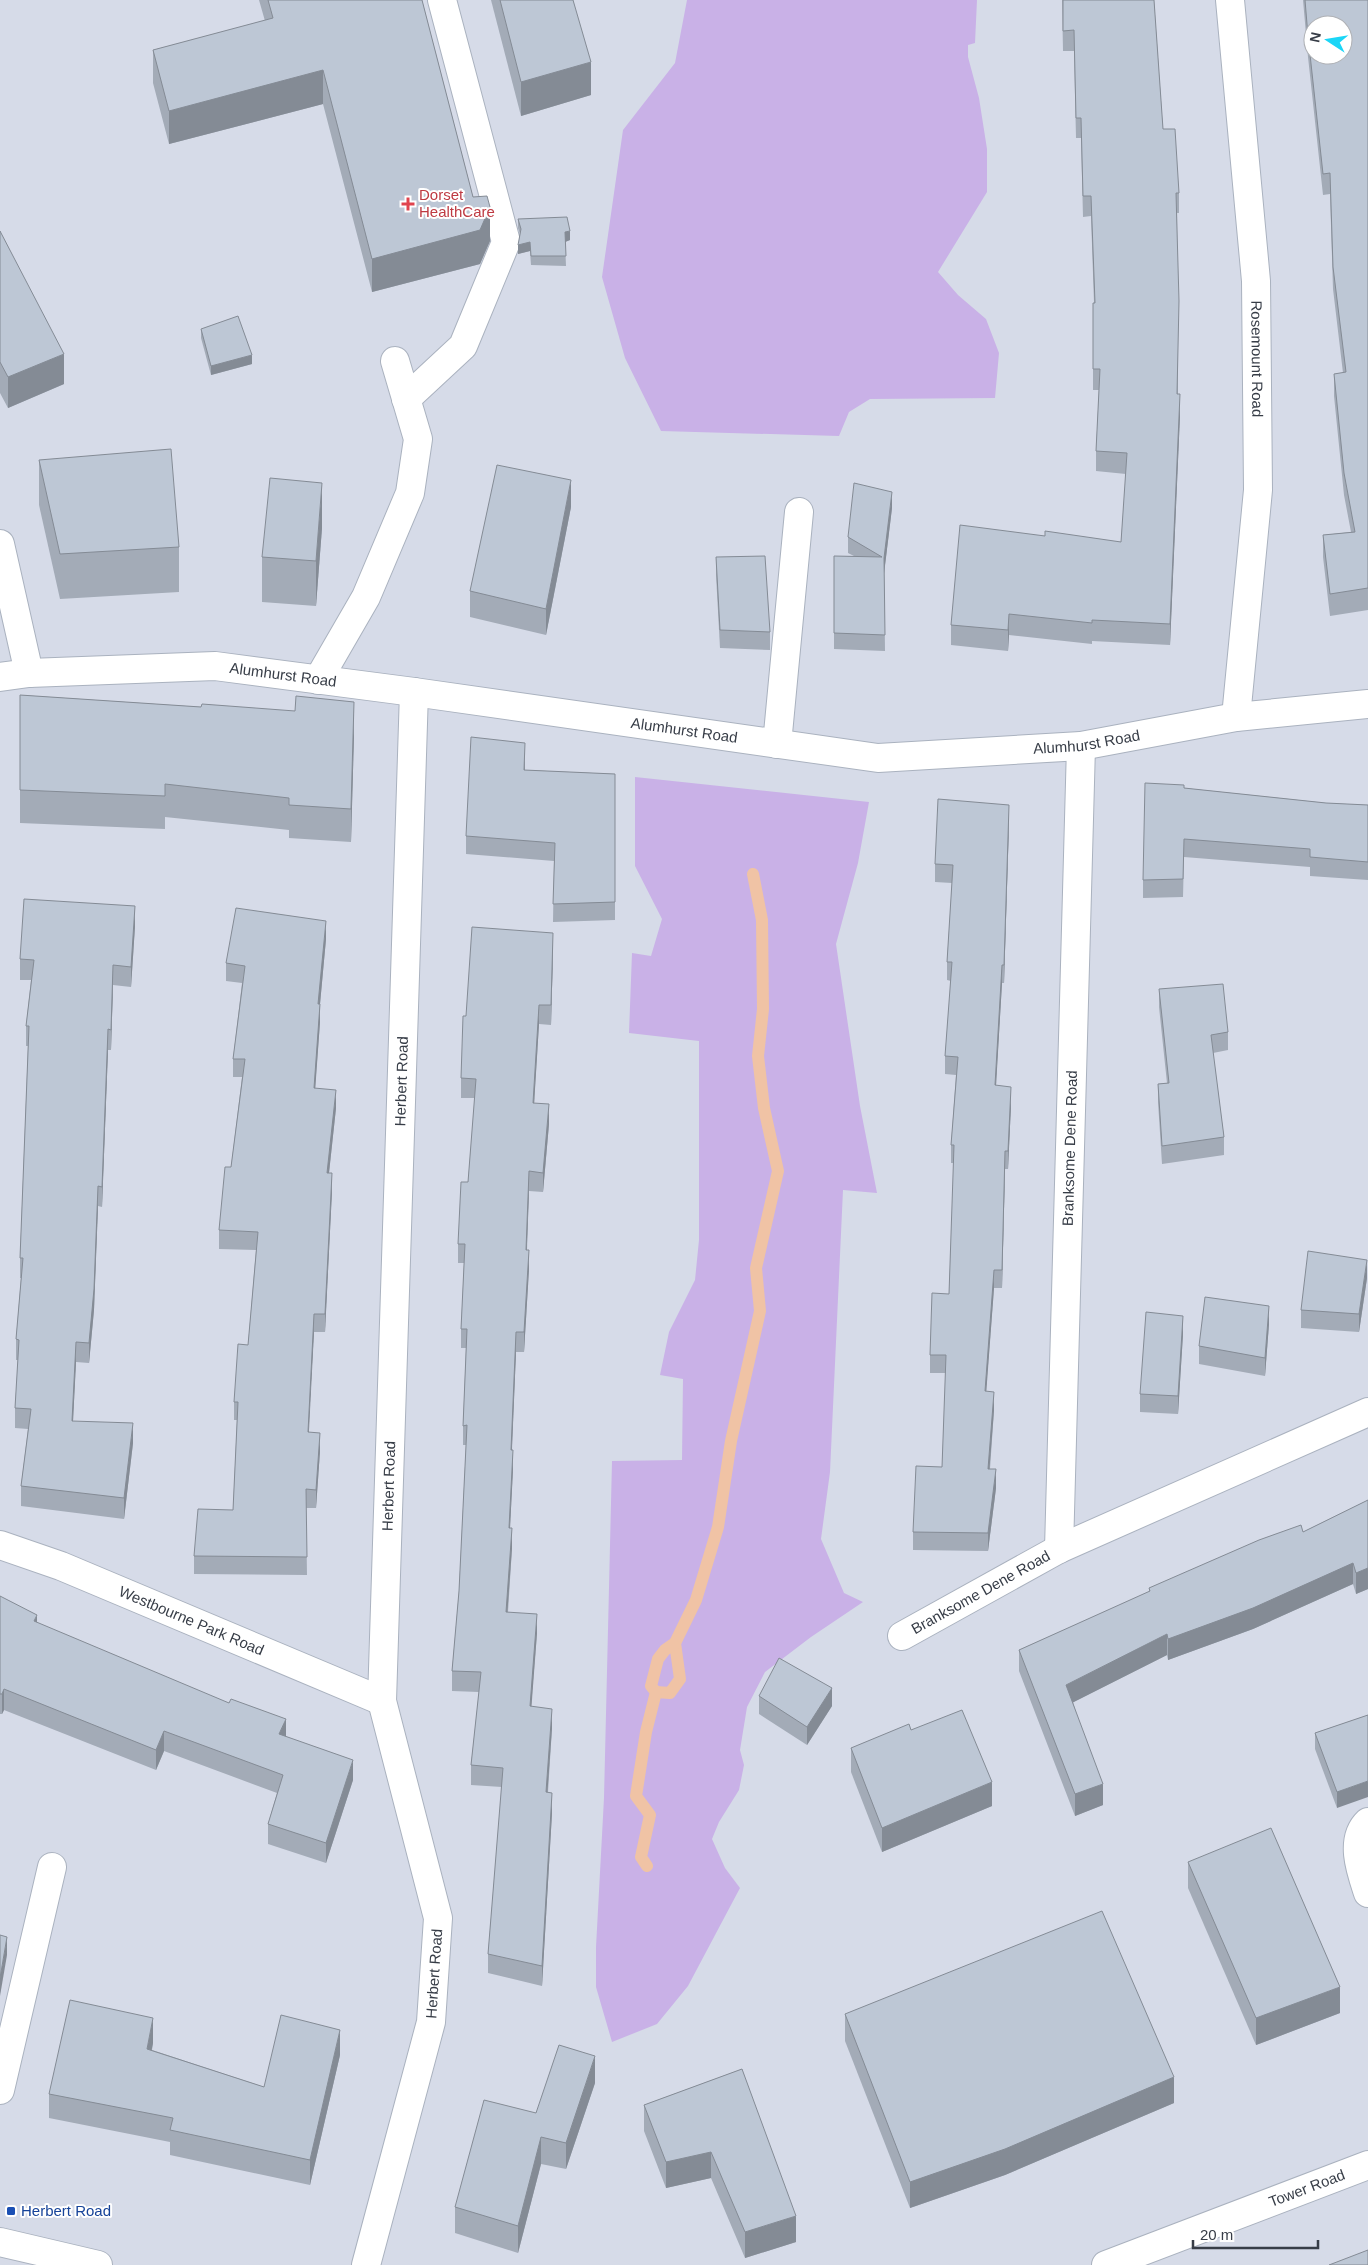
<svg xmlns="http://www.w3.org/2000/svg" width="1368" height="2265" font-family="Helvetica,sans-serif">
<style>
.residential{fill:#d6dbe8;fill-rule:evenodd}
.green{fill:#c9b1e7}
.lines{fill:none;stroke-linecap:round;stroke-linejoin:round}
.stream{stroke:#f0c3a5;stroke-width:12}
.minor-casing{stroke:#aab2bf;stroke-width:30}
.minor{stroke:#fff;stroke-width:28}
.wall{fill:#a3abb7}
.shaded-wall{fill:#848b95}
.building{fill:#bdc7d5;stroke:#848b95;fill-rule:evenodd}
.health-dot{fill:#e0444e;stroke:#fff;stroke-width:2}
.transit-dot{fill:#1a4fb4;stroke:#fff;stroke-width:2}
.labels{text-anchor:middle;stroke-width:4;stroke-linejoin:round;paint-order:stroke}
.health-label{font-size:15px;fill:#be3a42;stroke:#fff;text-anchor:start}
.street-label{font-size:15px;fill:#373d47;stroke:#fff}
.transit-label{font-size:15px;fill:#164399;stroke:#fff;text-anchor:start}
</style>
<rect width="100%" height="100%" fill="#e8ebf4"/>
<path class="residential" d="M 0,0 L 1368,0 L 1368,2265 L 0,2265 ZM 1313,25 L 1343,25 L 1343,55 L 1313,55 Z"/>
<g class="green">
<polygon points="687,0 977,0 975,43 968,45 968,57 979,98 987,149 987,192 938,272 958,295 986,319 999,353 995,398 870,399 849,412 839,436 661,431 625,358 602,277 623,130 675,63"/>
<polygon points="635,777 869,802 858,863 836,944 860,1106 877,1193 843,1190 830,1472 821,1539 844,1593 863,1602 811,1637 765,1672 747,1707 740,1750 744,1765 739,1790 719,1822 712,1839 725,1868 740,1888 688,1986 657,2024 612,2042 596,1987 596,1947 604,1798 612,1461 682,1460 683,1379 660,1375 669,1332 695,1280 699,1240 699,1041 629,1033 632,953 651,956 662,919 635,866"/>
</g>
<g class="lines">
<g class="stream">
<polyline points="656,1692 670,1693 680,1679 675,1643"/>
<polyline points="647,1866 641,1857 650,1815 636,1796 646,1732 656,1692 651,1686 658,1659 665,1650 675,1643 696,1600 718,1527 731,1441 760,1311 756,1268 778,1171 764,1108 758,1056 763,1009 762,920 753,874"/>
</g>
<defs>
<g id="minor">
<path id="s1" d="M 1230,0 L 1256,281 L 1258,490 L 1236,717"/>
<polyline points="406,399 463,346 506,242 442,0"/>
<polyline points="0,544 29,673"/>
<path id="s2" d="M 0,677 L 29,673 L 215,666 L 414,692 L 878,758 L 1081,746 L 1236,717 L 1368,704"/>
<polyline points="318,680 366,597 410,493 418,439 395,361"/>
<polyline points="777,744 799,512"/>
<path id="s3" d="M 0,1545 L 61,1566 L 382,1701"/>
<path id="s4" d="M 1059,1549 L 1081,746"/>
<path id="s5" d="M 902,1636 L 1059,1549 L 1368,1412"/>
<path d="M 1368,1822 C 1349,1840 1361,1872 1368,1893"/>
<polyline points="0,2090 52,1867"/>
<polyline points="0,2242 98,2265"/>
<path id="s6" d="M 366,2265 L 431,2022 L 438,1918 L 382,1701 L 414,692"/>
<path id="s7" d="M 1106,2265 L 1368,2165"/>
</g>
</defs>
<use href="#minor" class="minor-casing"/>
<use href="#minor" class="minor"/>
</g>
<g class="wall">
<polygon points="259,0 422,0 473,197 490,241 480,264 372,292 323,104 169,144 153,83 153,50 265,21"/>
<polygon points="491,0 573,0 591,95 521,116"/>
<polygon points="1062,0 1154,0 1163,129 1179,193 1179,213 1177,213 1178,394 1180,415 1170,645 1092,641 1092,644 1009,635 1008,651 951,645 951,625 1045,536 1121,542 1126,474 1096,471 1096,451 1099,390 1093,390 1093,303 1094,303 1091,216 1083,217 1081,138 1076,138 1074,51 1063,51"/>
<polygon points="1303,0 1368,0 1368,610 1330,616 1323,557 1323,535 1351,532 1344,495 1334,396 1334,374 1343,373 1333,289 1330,194 1323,195 1308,57"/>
<polygon points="518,219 570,240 565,242 566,266 531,265 530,251 518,254 520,234 518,228"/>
<polygon points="0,231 64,384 8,408 0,393"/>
<polygon points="201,329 252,364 211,375 201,338"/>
<polygon points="39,460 179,547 179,592 60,599 39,505"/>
<polygon points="571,507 546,635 470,617 470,591"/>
<polygon points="892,508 884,573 885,651 834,649 834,556 854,556 848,553 848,537"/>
<polygon points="322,528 316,606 262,602 262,557"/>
<polygon points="716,557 770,632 770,650 720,648 716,575"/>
<polygon points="20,695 201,707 354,735 351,842 289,838 289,830 165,817 165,829 20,823"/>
<polygon points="525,761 525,770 615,774 615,920 553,922 554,861 466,854 466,836"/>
<polygon points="1184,788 1326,803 1368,805 1368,880 1310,876 1310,867 1184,857 1183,897 1143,898 1143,880"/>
<polygon points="1009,823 1004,983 1002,983 996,1085 1011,1105 1008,1169 1005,1169 1002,1288 994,1288 986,1391 994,1410 990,1469 996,1488 988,1551 913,1550 913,1532 942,1467 946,1373 930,1373 930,1355 949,1294 954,1163 951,1163 951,1145 956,1075 945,1074 945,1056 951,981 947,980 947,962 952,883 935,882 935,864"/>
<polygon points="135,926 131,987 113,985 111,1050 108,1050 102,1207 98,1206 94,1310 89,1363 76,1362 73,1421 133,1443 124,1519 21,1506 21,1486 28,1429 15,1428 15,1408 18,1360 16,1360 16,1339 21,1278 20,1278 20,1258 28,1046 26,1046 26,1026 31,980 20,980 20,959"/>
<polygon points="326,939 320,1004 320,1022 315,1088 336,1108 329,1173 332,1191 325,1332 314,1332 308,1432 320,1451 316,1508 306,1508 307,1575 194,1574 194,1556 233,1510 237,1420 234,1420 234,1402 248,1345 256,1250 219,1249 219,1230 231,1167 242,1077 233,1077 233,1059 242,983 226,981 226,963"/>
<polygon points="553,952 551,1025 539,1024 534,1103 549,1124 543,1192 529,1191 527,1250 529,1269 524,1352 516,1352 512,1450 513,1469 510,1528 512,1548 508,1612 537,1633 531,1706 552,1728 548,1792 552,1813 542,1986 488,1973 488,1954 502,1787 471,1785 471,1765 479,1692 452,1691 452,1671 459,1591 466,1445 463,1445 463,1426 466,1348 461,1348 461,1329 464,1263 458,1263 458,1244 468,1182 475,1098 461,1098 461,1078 466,1016"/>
<polygon points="1159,989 1228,1032 1228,1050 1213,1053 1224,1137 1224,1155 1162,1164 1158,1102 1158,1084 1167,1083 1159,1007"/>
<polygon points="1367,1278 1359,1332 1301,1328 1301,1310"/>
<polygon points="1269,1324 1265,1376 1199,1364 1199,1346"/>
<polygon points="1183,1334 1178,1414 1140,1412 1140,1394"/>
<polygon points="1368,1500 1368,1589 1356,1594 1353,1584 1253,1629 1168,1660 1167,1655 1073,1702 1103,1805 1075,1816 1019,1671 1019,1650 1149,1592 1149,1588 1303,1532"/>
<polygon points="0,1596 37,1623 286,1736 353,1780 326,1863 268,1844 268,1824 277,1793 164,1751 156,1770 4,1710 2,1714 0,1714"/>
<polygon points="759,1696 832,1706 807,1745 759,1714"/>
<polygon points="1368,1715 1337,1808 1315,1749 1315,1733"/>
<polygon points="911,1730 992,1806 882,1852 851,1772 851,1748"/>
<polygon points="1188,1862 1340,2013 1256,2045 1188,1888"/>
<polygon points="845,2014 1174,2103 1005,2175 910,2208 845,2041"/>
<polygon points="153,2043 152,2050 264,2087 340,2055 310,2185 170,2155 170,2142 49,2118 49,2094"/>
<polygon points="742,2069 796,2242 745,2258 711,2178 666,2188 644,2131 644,2105"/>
<polygon points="595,2083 566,2169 541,2164 518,2253 455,2233 455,2207 536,2113"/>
</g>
<g class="shaded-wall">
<polygon points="591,62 591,95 521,116 521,82"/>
<polygon points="323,70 323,104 169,144 169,111"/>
<polygon points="490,207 490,241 480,264 372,292 372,259"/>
<polygon points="570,231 570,240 565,242 565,232"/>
<polygon points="530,242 530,251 518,254 518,245"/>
<polygon points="64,354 64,384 8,408 8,377"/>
<polygon points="252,355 252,364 211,375 211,366"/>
<polygon points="1180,394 1180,415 1170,645 1170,624"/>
<polygon points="571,480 571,507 546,635 546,609"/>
<polygon points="322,483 322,528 316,606 316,561"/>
<polygon points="892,492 892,508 884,574 884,558"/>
<polygon points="1009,614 1009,635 1008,651 1008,630"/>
<polygon points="354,702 354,735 351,842 351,809"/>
<polygon points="525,743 525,761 524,788 524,770"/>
<polygon points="1009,805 1009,823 1004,983 1004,965"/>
<polygon points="135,906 135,926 131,987 131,967"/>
<polygon points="326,921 326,939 320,1004 320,1022 314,1106 314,1088 318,1004"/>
<polygon points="553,933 553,952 551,1025 551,1005"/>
<polygon points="113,965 113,985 111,1050 111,1030"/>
<polygon points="1002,965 1002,983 995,1103 995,1085"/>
<polygon points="539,1005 539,1024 533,1122 533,1103"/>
<polygon points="108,1029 108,1050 102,1207 102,1187"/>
<polygon points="1011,1087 1011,1105 1008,1169 1008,1151"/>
<polygon points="336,1090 336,1108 327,1191 327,1173"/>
<polygon points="549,1104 549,1124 543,1192 543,1173"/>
<polygon points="1005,1151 1005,1169 1002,1288 1002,1270"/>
<polygon points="529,1171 529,1191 526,1269 526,1250"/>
<polygon points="332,1173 332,1191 325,1332 325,1314"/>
<polygon points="98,1186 98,1206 94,1310 89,1363 89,1343"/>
<polygon points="529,1250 529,1269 524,1352 524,1332"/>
<polygon points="1367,1260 1367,1278 1359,1332 1359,1314"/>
<polygon points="994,1270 994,1288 985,1409 985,1391"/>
<polygon points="1269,1306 1269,1324 1265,1376 1265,1358"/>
<polygon points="314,1314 314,1332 308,1450 308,1432"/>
<polygon points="1183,1316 1183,1334 1178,1414 1178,1396"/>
<polygon points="516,1332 516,1352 511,1469 511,1450"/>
<polygon points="76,1342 76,1362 72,1441 72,1421"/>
<polygon points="994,1392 994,1410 988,1487 988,1469"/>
<polygon points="133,1423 133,1443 124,1519 124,1498"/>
<polygon points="320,1433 320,1451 316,1508 316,1490"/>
<polygon points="513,1450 513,1469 509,1548 509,1528"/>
<polygon points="996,1469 996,1488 988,1551 988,1533"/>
<polygon points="512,1528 512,1548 506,1631 506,1612"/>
<polygon points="1353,1563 1353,1584 1253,1629 1168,1660 1168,1639"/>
<polygon points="1368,1568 1368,1589 1356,1594 1356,1573"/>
<polygon points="537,1614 537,1633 530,1726 530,1706"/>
<polygon points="37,1615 37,1635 34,1621"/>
<polygon points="1167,1634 1167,1655 1066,1706 1066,1685"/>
<polygon points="832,1688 832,1706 807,1745 807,1727"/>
<polygon points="4,1689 4,1710 2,1714 2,1694"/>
<polygon points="552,1709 552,1728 546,1812 546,1792"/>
<polygon points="286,1719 286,1739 279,1734"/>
<polygon points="164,1731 164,1751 156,1770 156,1750"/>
<polygon points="353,1760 353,1780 326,1863 326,1843"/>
<polygon points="1368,1781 1368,1797 1337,1808 1337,1792"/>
<polygon points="992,1782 992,1806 882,1852 882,1828"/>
<polygon points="1103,1784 1103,1805 1075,1816 1075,1794"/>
<polygon points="552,1793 552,1813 542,1986 542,1966"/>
<polygon points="7,1937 7,1955 0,1996 0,1978"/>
<polygon points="1340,1987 1340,2013 1256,2045 1256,2018"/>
<polygon points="153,2018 153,2043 147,2073 147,2049"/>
<polygon points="340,2030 340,2055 310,2185 310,2160"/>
<polygon points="595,2056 595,2083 566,2169 566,2143"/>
<polygon points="1174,2077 1174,2103 1005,2175 910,2208 910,2182"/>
<polygon points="541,2137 541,2164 518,2253 518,2226"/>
<polygon points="711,2152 711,2178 666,2188 666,2162"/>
<polygon points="796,2216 796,2242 745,2258 745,2232"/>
</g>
<g class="building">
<polygon points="268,0 422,0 473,197 487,196 490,207 480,230 372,259 323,70 169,111 153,50 273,18"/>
<polygon points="500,0 573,0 591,62 521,82"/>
<polygon points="1063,0 1154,0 1163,129 1175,129 1179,193 1176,193 1179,301 1177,394 1180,394 1170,624 1092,620 1092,623 1009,614 1008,630 951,625 960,525 1045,536 1045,531 1121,542 1127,453 1096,451 1100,369 1093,369 1093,303 1095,303 1091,196 1083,196 1081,118 1076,118 1074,30 1063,31"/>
<path d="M 1305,0 L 1368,0 L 1368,588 L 1330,594 L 1323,535 L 1355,532 L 1344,473 L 1334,374 L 1346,372 L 1333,267 L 1330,173 L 1323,174 L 1308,36 ZM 1313,25 L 1343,25 L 1343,55 L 1313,55 Z"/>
<polygon points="567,217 570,231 565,232 566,256 531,256 530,242 518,245 521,229 518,219"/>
<polygon points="0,231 64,354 8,377 0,362"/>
<polygon points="238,316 252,355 211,366 201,329"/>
<polygon points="171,449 179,547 60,554 39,460"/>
<polygon points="497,465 571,480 546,609 470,591"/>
<polygon points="270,478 322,483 316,561 262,557"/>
<polygon points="854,483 892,492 884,558 885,635 834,633 834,556 882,557 848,537"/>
<polygon points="765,556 770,632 720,630 716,557"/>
<polygon points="20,695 201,707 202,704 295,711 296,696 354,702 351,809 289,805 289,798 165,784 165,796 20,790"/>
<polygon points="471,737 525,743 524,770 615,774 615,902 553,904 555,843 466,836"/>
<polygon points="1145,783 1184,785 1184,788 1326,803 1368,805 1368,862 1310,857 1310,849 1184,839 1183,879 1143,880"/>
<polygon points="938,799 1009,805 1004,965 1002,965 995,1085 1011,1087 1008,1151 1005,1151 1002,1270 994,1270 985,1391 994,1392 988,1469 996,1469 988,1533 913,1532 916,1466 942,1467 946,1355 930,1355 932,1293 949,1294 954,1145 951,1145 958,1057 945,1056 952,962 947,962 953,865 935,864"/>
<polygon points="24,899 135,906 131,967 113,965 111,1030 108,1029 102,1187 98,1186 94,1289 89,1343 76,1342 72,1421 133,1423 124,1498 21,1486 31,1409 15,1408 19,1340 16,1339 23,1258 20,1258 29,1026 26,1026 34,960 20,959"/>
<polygon points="236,908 326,921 318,1004 320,1004 314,1088 336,1090 327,1173 332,1173 325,1314 314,1314 308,1432 320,1433 316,1490 306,1489 307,1557 194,1556 198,1509 233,1510 238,1402 234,1402 238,1344 248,1345 258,1232 219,1230 225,1167 231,1167 245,1059 233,1059 245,966 226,963"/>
<polygon points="472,927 553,933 551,1005 539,1005 533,1103 549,1104 543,1173 529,1171 526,1250 529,1250 524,1332 516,1332 511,1450 513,1450 509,1528 512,1528 506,1612 537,1614 530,1706 552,1709 546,1792 552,1793 542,1966 488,1954 503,1768 471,1765 481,1672 452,1671 459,1591 467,1425 463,1426 467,1329 461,1329 465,1244 458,1244 461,1182 468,1182 476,1079 461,1078 463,1016 466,1016"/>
<polygon points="1223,984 1228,1032 1211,1035 1224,1137 1162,1146 1158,1084 1169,1083 1159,989"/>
<polygon points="1308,1251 1367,1260 1359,1314 1301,1310"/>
<polygon points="1205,1297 1269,1306 1265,1358 1199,1346"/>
<polygon points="1146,1312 1183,1316 1178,1396 1140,1394"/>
<polygon points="1368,1500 1368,1568 1356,1573 1353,1563 1253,1608 1168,1639 1167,1634 1066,1685 1103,1784 1075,1794 1019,1650 1150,1591 1149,1588 1259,1540 1301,1525 1303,1532"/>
<polygon points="0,1596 37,1615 34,1621 229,1703 231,1699 286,1719 279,1734 353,1760 326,1843 268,1824 283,1775 164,1731 156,1750 4,1689 2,1694 0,1694"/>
<polygon points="779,1658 832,1688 807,1727 759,1696"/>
<polygon points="962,1710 992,1782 882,1828 851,1748 909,1724 911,1730"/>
<polygon points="1368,1715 1368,1781 1337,1792 1315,1733"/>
<polygon points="1271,1828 1340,1987 1256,2018 1188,1862"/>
<polygon points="1102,1911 1174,2077 1005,2149 910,2182 845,2014"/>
<polygon points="0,1935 7,1937 0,1978"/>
<polygon points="70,2000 153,2018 147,2049 264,2087 281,2015 340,2030 310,2160 170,2130 173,2118 49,2094"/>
<polygon points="559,2045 595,2056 566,2143 541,2137 518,2226 455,2207 484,2100 536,2113"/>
<polygon points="742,2069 796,2216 745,2232 711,2152 666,2162 644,2105"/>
<polygon points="1368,2250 1368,2265 1329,2265"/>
</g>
<path class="health-dot" d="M405.5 196.5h5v5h5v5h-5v5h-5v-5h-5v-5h5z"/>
<rect class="transit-dot" x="6" y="2206" width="10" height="10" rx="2.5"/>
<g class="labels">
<g class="health-label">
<text x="419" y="200">Dorset<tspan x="419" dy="17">HealthCare</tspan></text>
</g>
<g class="street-label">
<text dy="5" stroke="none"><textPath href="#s1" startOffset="360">Rosemount Road</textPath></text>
<text dy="5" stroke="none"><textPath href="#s2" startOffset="284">Alumhurst Road</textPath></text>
<text dy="5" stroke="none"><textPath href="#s2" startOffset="689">Alumhurst Road</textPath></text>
<text dy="5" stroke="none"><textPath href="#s2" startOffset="1094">Alumhurst Road</textPath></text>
<text dy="5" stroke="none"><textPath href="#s6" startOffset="1200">Herbert Road</textPath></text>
<text dy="5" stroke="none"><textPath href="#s4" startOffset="401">Branksome Dene Road</textPath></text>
<text dy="5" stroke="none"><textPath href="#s6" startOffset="795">Herbert Road</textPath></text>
<text dy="5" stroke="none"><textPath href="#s5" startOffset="90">Branksome Dene Road</textPath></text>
<text dy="5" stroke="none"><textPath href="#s3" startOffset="206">Westbourne Park Road</textPath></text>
<text dy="5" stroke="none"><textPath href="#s6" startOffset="300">Herbert Road</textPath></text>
<text dy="5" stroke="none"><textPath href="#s7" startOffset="215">Tower Road</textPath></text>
</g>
<g class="transit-label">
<text x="21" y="2216">Herbert Road</text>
</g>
</g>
<g transform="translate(1328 40) rotate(282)"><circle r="24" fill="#ffffff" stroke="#afb1b5"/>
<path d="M0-4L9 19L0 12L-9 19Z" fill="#1bd6f7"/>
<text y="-8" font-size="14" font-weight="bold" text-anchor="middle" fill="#373d47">N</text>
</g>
<path d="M1193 2240v8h125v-8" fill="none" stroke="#373d47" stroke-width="2.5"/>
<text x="1200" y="2240" font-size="15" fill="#373d47" stroke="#ffffff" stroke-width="4" paint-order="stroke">20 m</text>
</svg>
